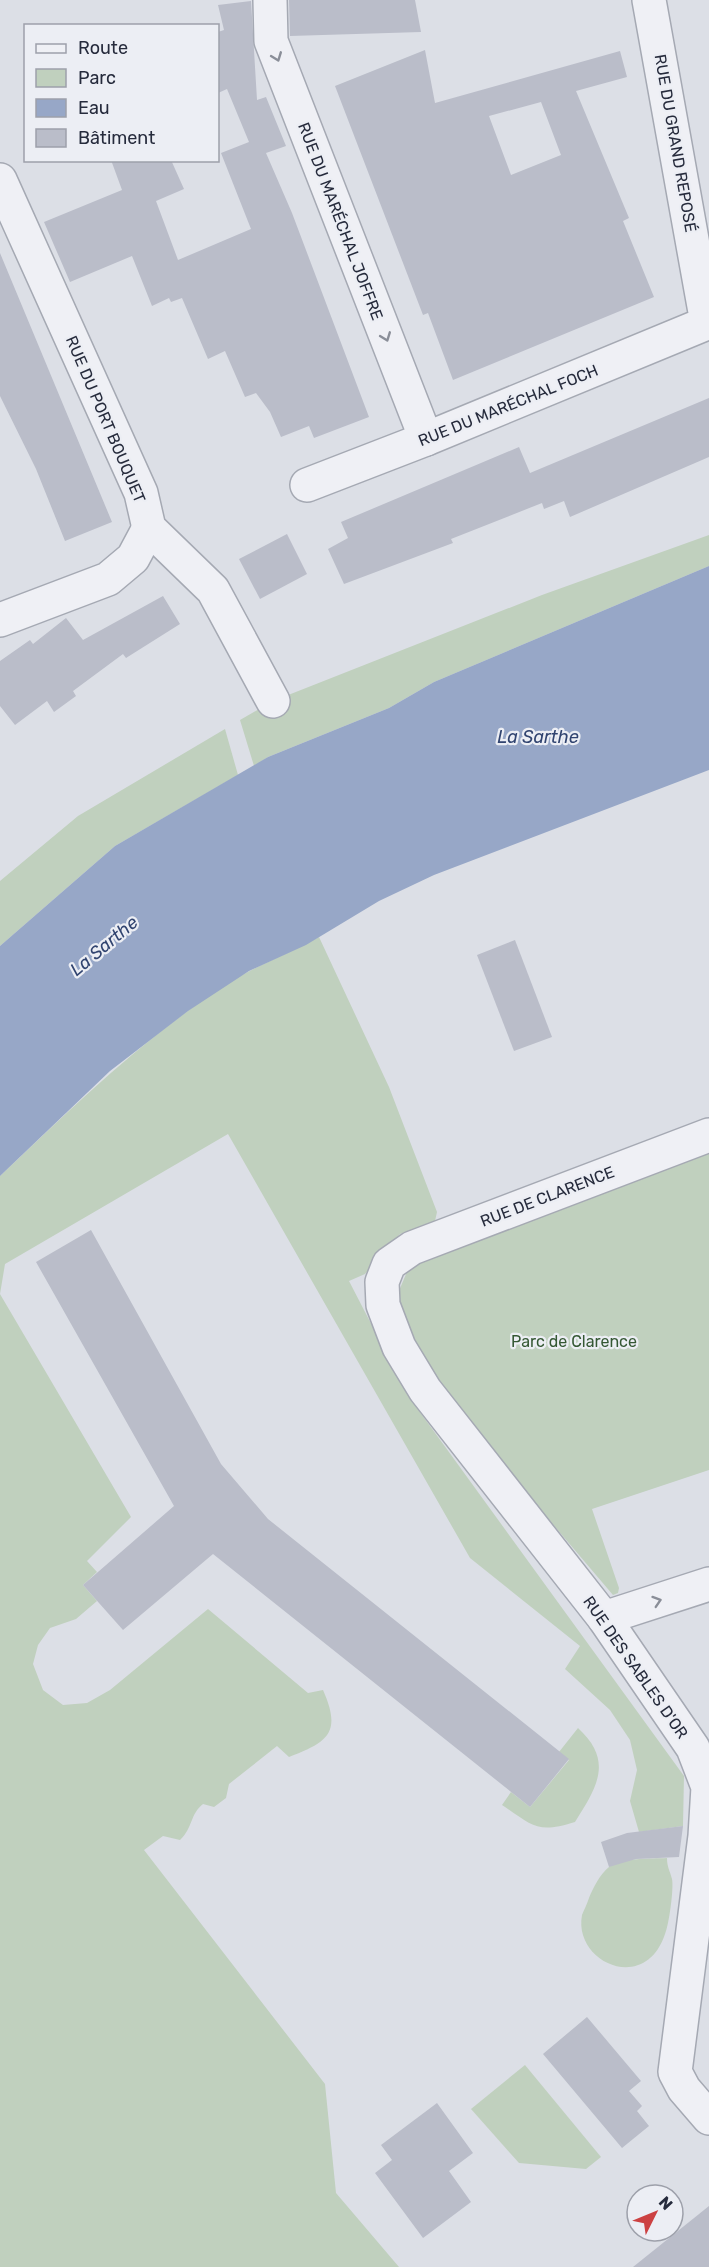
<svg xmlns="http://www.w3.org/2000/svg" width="709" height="2267" font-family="Rubik,sans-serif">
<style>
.green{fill:#c0d0be}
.water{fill:#97a7c7}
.building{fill:#babdc9;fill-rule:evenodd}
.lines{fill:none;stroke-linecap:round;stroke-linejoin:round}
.minor-casing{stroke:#a5a9b3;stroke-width:36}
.minor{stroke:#eff0f5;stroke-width:33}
.oneway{stroke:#8a8e98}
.labels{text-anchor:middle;stroke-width:4.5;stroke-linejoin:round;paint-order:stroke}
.street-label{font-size:16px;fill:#262b3c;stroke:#eceef4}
.park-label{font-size:16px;fill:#355834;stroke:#eceef4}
.water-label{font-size:18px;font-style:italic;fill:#314470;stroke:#eceef4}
</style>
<rect width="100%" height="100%" fill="#dcdfe6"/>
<g class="green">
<polygon points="709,535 709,566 434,682 389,708 268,757 254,766 240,720 273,701 542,595"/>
<polygon points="225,729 238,775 115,846 0,946 0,881 78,816"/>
<path d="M 319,937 L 389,1087 L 437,1212 L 435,1221 L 400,1234 L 365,1274 L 349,1281 L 409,1397 L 684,1776 L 683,1826 L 639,1832 L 630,1801 L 637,1770 L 630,1740 L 610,1710 L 565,1669 L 580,1646 L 470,1558 L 228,1134 L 5,1264 L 0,1294 L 131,1517 L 87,1561 L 97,1572 L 83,1585 L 97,1601 L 76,1619 L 50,1628 L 38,1645 L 33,1664 L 43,1690 L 63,1705 L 87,1703 L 110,1690 L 208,1609 L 308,1693 L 323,1690 C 342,1733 328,1742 289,1757 L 277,1746 L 229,1784 L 226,1798 L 214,1807 L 203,1804 C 190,1814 193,1828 180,1840 L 163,1836 L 144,1850 L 325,2084 L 336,2193 L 399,2267 L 0,2267 L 0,1176 C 72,1108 139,1042 222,987 C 252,967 287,955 319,937 Z"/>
<polygon points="709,1141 709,1470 592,1509 619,1588 618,1593 613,1595 431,1381 393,1305 409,1267"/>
<path d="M 578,1728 C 614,1761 597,1787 575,1822 C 537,1834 533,1826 502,1805 L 511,1792 L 530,1807 L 569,1760 L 559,1752 Z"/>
<path d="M 667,1858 C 667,1867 670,1871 672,1879 C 674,1888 669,1925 665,1934 C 645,1995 573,1962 582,1915 C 584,1910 587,1904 589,1898 C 593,1888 600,1874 609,1867 C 623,1857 651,1859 667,1858 Z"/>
<polygon points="525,2065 601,2157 586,2169 519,2163 471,2109"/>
</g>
<polygon class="water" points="709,566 709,770 434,875 379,901 306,945 249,971 188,1011 110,1071 0,1176 0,946 115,846 268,757 389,708 434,682"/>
<g class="building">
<polygon points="289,0 415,0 421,32 290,36"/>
<polygon points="251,1 257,100 266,97 286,146 266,153 292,213 369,417 314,438 309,426 281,437 270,412 256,393 245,397 225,351 208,359 182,298 171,302 169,298 152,306 132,256 70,282 44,222 122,190 111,160 171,160 184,189 156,201 178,260 251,229 221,153 249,142 227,89 218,93 218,32 224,30 218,5"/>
<path d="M 425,50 L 435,103 L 620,51 L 627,77 L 576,91 L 629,218 L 623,221 L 654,297 L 453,380 L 428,313 L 423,315 L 335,86 ZM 541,102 L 561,155 L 511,175 L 489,116 Z"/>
<polygon points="0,253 112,522 65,541 36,469 0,396"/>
<polygon points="709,398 709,457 570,517 564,501 544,509 542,503 451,539 453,543 344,584 328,549 348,538 341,522 519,447 530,473"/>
<polygon points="287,534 307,574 260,599 239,559"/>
<polygon points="163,596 180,624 126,658 123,654 73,691 76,696 54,712 47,701 15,725 0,706 0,661 30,640 33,644 66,618 83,640"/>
<polygon points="515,940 552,1037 514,1051 477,955"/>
<polygon points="91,1230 221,1464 268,1519 569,1759 530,1807 213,1554 123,1630 83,1585 174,1506 36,1262"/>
<polygon points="683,1826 679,1857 636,1859 609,1867 601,1842 627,1833"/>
<polygon points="587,2017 641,2081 629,2091 642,2106 637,2111 649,2126 622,2148 543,2054"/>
<polygon points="437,2103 473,2153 449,2171 471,2202 423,2238 375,2173 392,2160 381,2145"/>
<polygon points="709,2206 709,2267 633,2267"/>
</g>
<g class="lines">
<defs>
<g id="minor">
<polyline points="270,0 271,41 426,439"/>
<polyline points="0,180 141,493 149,528 213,590 273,701"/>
<polyline points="307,485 426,439 707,323 649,0"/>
<polyline points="0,620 108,579 133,558 149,528"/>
<polyline points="709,1135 412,1248 389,1264 382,1282 383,1305 399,1347 425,1390 604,1618 693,1748 708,1787 705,1836 675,2072 684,2089 709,2118"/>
<polyline points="604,1618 709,1584"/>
</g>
</defs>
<use href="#minor" class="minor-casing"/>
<use href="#minor" class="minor"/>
</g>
<defs><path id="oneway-chevron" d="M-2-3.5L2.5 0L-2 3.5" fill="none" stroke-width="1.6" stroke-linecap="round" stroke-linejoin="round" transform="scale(1.5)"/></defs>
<g class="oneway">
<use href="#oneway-chevron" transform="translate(277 57) rotate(69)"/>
<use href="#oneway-chevron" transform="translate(386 337) rotate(69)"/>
<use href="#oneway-chevron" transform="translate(657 1601) rotate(-18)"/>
</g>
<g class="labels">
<g class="street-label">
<text transform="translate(676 143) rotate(80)" y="6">RUE DU GRAND REPOSÉ</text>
<text transform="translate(341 221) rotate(69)" y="6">RUE DU MARÉCHAL JOFFRE</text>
<text transform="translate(508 405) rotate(-22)" y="6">RUE DU MARÉCHAL FOCH</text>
<text transform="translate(106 419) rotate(67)" y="6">RUE DU PORT BOUQUET</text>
<text transform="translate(547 1196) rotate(-21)" y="6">RUE DE CLARENCE</text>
<text transform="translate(636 1667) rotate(55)" y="6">RUE DES SABLES D'OR</text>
</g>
<g class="park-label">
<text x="574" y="1347">Parc de Clarence</text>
</g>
<g class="water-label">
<text x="538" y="743">La Sarthe</text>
<text transform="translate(104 946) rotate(-40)" y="6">La Sarthe</text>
</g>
</g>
<rect x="24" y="24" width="195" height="138" fill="#eceef4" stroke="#9da0aa" stroke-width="1.5"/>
<rect x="36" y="44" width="30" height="9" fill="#eff0f5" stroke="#9da0aa" stroke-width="1.5"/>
<text x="78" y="54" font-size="18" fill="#262b3c">Route</text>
<rect x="36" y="69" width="30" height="18" fill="#c0d0be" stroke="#9da0aa" stroke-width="1.5"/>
<text x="78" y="84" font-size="18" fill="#262b3c">Parc</text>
<rect x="36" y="99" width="30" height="18" fill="#97a7c7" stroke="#9da0aa" stroke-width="1.5"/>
<text x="78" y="114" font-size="18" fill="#262b3c">Eau</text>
<rect x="36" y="129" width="30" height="18" fill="#babdc9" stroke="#9da0aa" stroke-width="1.5"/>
<text x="78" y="144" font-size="18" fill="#262b3c">Bâtiment</text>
<g transform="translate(655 2213) rotate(47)"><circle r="28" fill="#eceef4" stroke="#9da0aa" stroke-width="1.5"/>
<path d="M0-4.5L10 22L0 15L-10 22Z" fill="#cc4142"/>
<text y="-9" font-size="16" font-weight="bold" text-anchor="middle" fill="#262b3c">N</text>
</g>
</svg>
